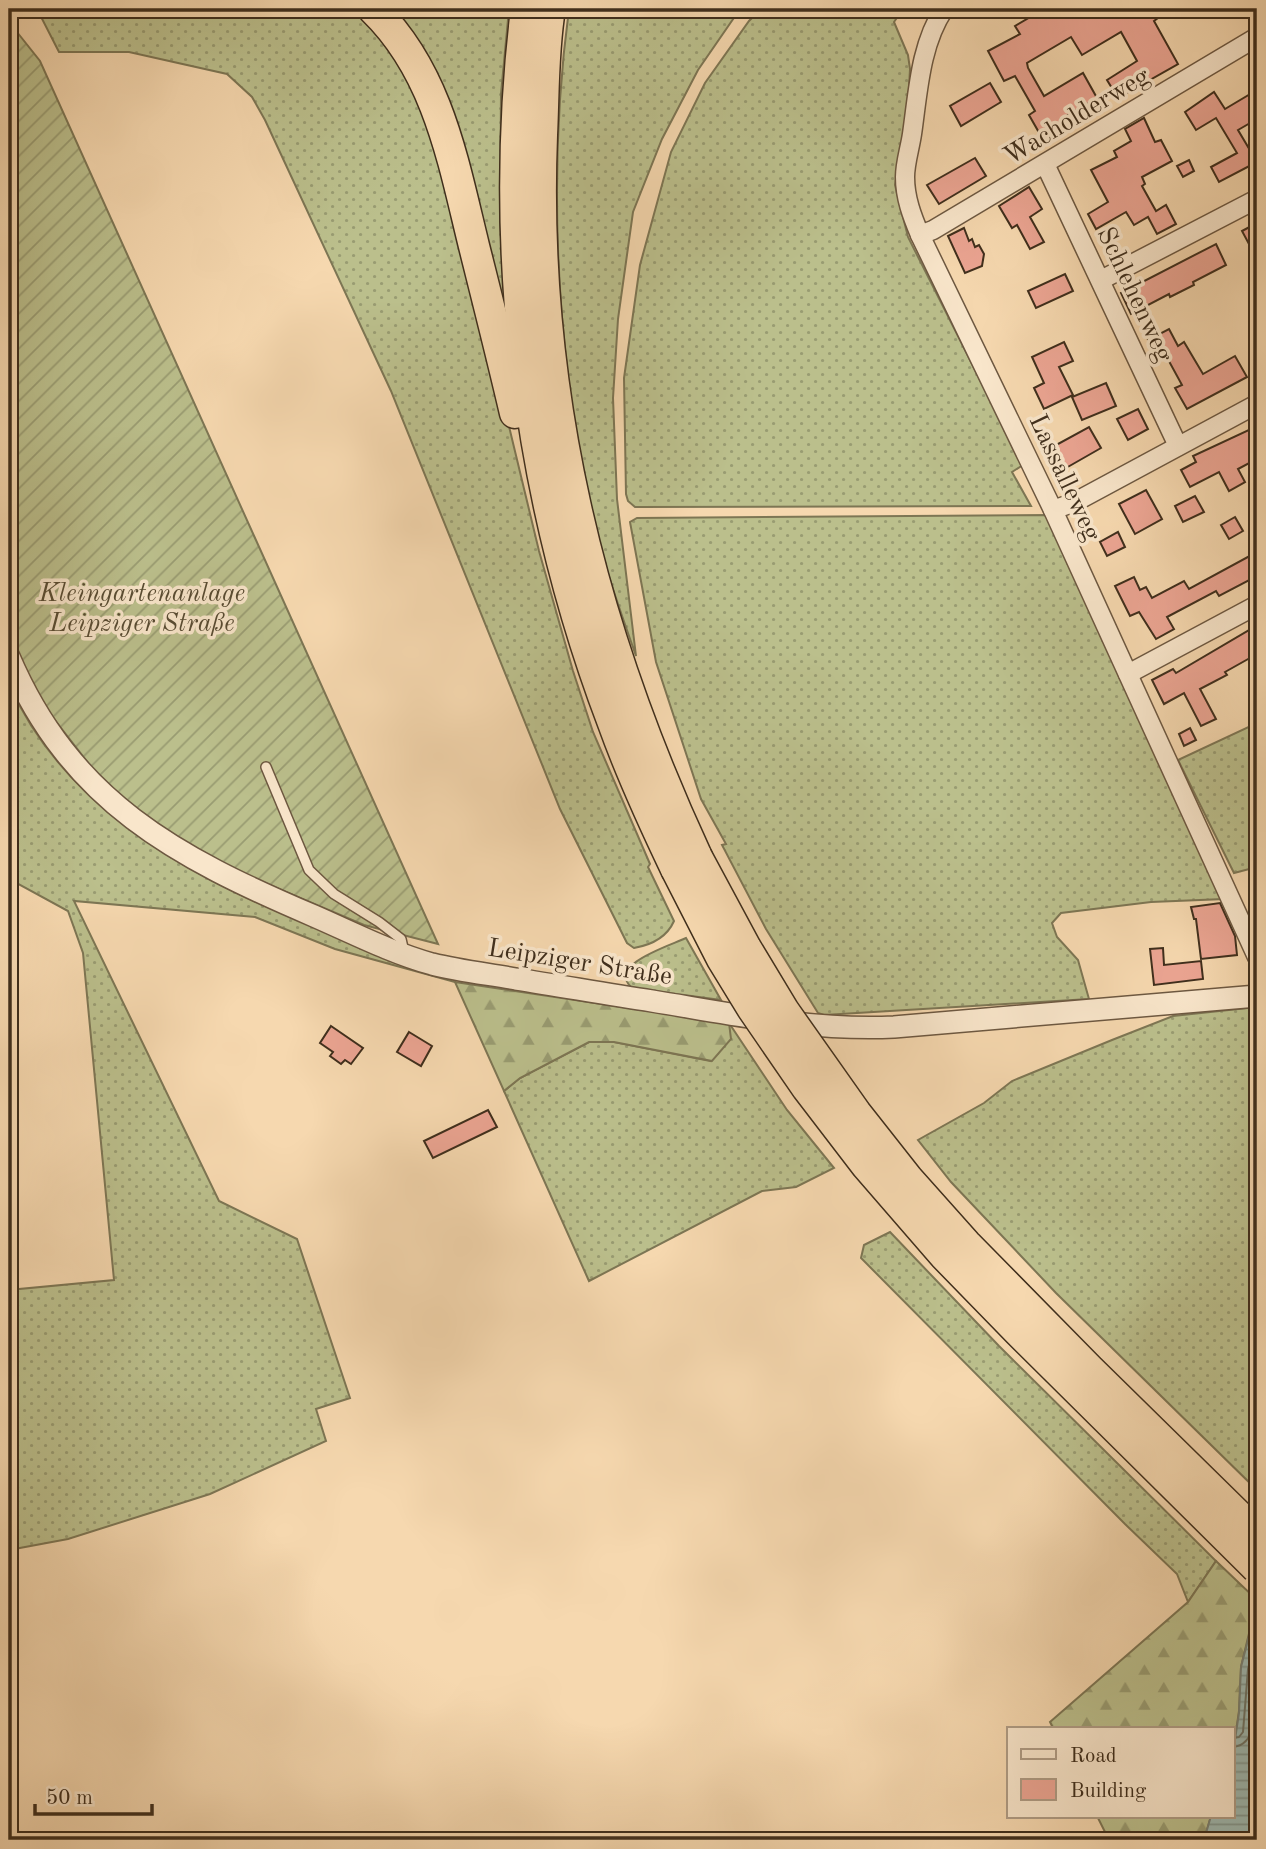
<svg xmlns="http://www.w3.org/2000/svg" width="1266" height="1849" font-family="'Old Standard TT',serif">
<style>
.grass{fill:url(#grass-dots);stroke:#7d7654;stroke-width:2}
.forest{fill:url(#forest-firs);stroke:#7d7654;stroke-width:2}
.garden{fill:url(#garden-furrows);stroke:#7d7654;stroke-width:2}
.water{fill:url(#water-rules);stroke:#788175;stroke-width:2}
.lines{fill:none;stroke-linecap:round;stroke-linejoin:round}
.shore{stroke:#6e7466;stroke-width:2}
.building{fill:#eca593;stroke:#3f2e1c;stroke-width:2}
.service-casing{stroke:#6d5841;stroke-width:12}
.minor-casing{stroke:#6d5841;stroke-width:21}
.tertiary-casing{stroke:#6d5841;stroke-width:24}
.trunk-casing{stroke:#3f2e1c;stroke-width:33}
.service{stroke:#f9e6cb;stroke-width:9}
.minor{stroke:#f9e6cb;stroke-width:18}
.tertiary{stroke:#f9e6cb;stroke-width:21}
.trunk{stroke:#f6d8af;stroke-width:30}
.trunk-bridge-casing{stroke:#3f2e1c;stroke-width:33;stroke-linecap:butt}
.trunk-bridge{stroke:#f6d8af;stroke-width:30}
.labels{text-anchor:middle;stroke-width:7;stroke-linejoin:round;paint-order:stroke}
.street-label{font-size:26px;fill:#3f2e1c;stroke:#f9e6cb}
.park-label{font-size:26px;font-style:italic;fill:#584b32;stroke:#f9e6cb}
</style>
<defs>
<pattern id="grass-dots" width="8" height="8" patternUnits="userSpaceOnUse" patternTransform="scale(1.75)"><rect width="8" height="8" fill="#bbbf8c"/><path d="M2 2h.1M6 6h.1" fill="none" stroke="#999c72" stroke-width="1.8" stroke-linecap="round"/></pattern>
<pattern id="forest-firs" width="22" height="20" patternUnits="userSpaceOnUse" patternTransform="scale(1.75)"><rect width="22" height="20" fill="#bbbf8c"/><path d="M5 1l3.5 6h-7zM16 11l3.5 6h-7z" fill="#999c72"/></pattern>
<pattern id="garden-furrows" width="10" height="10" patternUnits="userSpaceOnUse" patternTransform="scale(1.75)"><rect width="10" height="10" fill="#bbbf8c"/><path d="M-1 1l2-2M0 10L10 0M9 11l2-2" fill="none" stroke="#999c72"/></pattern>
<pattern id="water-rules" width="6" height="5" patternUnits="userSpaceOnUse" patternTransform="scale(1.75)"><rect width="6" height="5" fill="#9eb9b1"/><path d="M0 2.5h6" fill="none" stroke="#82978f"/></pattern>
</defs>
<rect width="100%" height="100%" fill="#f6d8af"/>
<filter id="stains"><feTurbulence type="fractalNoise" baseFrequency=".00286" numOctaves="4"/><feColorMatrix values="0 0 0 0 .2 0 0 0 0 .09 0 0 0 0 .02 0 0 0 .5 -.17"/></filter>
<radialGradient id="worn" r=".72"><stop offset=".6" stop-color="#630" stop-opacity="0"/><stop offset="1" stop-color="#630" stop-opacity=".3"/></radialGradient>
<g class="grass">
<path d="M 37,9 L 358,9 L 379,26 L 418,88 L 507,418 L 539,551 L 573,671 L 593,732 L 650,864 L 648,867 L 674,921 C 667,937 651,945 634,948 L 627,943 L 560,809 L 391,391 L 265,120 L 252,97 L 227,74 L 129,52 L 59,52 Z"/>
<polygon points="383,9 509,9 501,94 500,222 507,336"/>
<path d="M 569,9 L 740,9 L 698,70 L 662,139 L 633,212 L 618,319 L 613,398 L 617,499 L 636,656 C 617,602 597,546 586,489 C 555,334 548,165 569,9 Z"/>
<polygon points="761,9 903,9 894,22 908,55 910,69 908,107 895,185 908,237 1023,465 1012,472 1031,506 635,507 628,501 626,494 624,378 640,265 671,152 705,83 749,21"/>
<polygon points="1048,515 1224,899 1151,902 1061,913 1052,923 1057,937 1078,960 1089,999 824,1015 818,1013 766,929 722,845 726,844 701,799 656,662 630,522 637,518"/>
<path d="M 9,684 C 85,855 290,920 453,976 L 455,982 L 335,949 L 255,917 L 74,901 L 219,1201 L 297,1239 L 350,1398 L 316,1409 L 326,1441 L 210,1494 L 68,1539 L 9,1550 L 9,1290 L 114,1280 L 83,953 L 68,911 L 9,879 Z"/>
<polygon points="1257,723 1257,867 1234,873 1178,760"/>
<path d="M 686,938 L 721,1000 L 632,988 C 606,965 669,946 686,938 Z"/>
<polygon points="1257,1007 1257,1490 1056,1293 951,1182 918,1140 984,1103 1012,1081 1112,1040 1173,1016"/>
<polygon points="729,1023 787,1110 834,1168 796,1187 762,1191 589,1281 504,1091 520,1078 589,1042 614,1042 711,1061"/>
<polygon points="890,1232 999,1346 1216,1561 1188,1602 1177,1574 1125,1524 861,1258 864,1245"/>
</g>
<g class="forest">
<polygon points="455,982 729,1023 731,1039 712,1061 614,1042 589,1042 520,1078 504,1091"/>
<polygon points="1216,1561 1257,1600 1241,1667 1239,1711 1233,1753 1233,1728 1053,1728 1050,1722 1188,1602"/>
<polygon points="1097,1816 1211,1816 1204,1840 1109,1840"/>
</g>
<polygon class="garden" points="9,22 40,61 438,944 364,925 239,872 183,843 137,810 96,773 40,701 11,640 9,633"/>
<polygon class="water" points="1257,1605 1257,1840 1204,1840 1211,1816 1233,1816 1233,1753 1239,1713 1241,1667"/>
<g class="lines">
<g class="shore">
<polyline points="1233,1738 1239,1737 1243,1732 1248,1669 1257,1635"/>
<path d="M 1233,1747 C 1263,1745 1254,1690 1257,1668"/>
</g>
</g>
<g class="building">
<polygon points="1044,9 1153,9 1158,18 1154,21 1178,64 1118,98 1107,80 1137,61 1121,32 1082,55 1071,37 1027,63 1028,68 1044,96 1083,73 1097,98 1061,119 1063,122 1041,136 1029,115 1035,111 1015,76 1004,81 988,51 1020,34 1015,26"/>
<polygon points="990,83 1001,102 961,126 950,106"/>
<polygon points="1257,90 1257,119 1238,130 1257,162 1219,182 1211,167 1237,153 1216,118 1196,130 1185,112 1214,92 1225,109"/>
<polygon points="1144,118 1155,142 1161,140 1172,161 1142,177 1145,184 1142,186 1156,211 1166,205 1176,224 1157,234 1148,217 1134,225 1126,212 1096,229 1088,214 1108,202 1091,170 1117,157 1114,151 1131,141 1125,129"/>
<polygon points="975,158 986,176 939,204 927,185"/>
<polygon points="1189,160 1194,171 1183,177 1177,166"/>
<polygon points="1029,187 1042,209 1030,217 1044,242 1030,249 1017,225 1012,228 999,206"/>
<polygon points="1257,223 1257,259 1242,231"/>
<polygon points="964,228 969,241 972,239 975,247 979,245 984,254 982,266 965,273 948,236"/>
<polygon points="1216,244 1226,265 1193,282 1194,285 1170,297 1169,294 1131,314 1121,293"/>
<polygon points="1065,274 1073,291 1036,308 1028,291"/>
<polygon points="1169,329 1178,346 1184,342 1203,374 1235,356 1247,377 1187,409 1175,388 1182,385 1164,352 1156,356 1148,340"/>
<polygon points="1064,342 1073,361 1059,367 1073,395 1044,409 1034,388 1044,383 1032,357"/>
<polygon points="1106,383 1116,406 1082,420 1072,397"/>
<polygon points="1138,409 1148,429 1128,440 1117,419"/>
<polygon points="1089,427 1101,448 1059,472 1047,450"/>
<polygon points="1253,428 1257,437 1257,459 1238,469 1245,482 1229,491 1219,472 1190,487 1181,470 1196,462 1193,456"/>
<polygon points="1146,490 1162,519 1135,534 1119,504"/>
<polygon points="1195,496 1204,512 1183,522 1175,506"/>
<polygon points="1235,517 1243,531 1229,539 1221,525"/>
<polygon points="1118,532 1125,547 1107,556 1100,542"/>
<polygon points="1257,552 1257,585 1253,578 1219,596 1216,591 1167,617 1174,629 1156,639 1139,612 1130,616 1115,586 1134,577 1140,590 1146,587 1152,598 1184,581 1189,589"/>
<polygon points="1251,629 1257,641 1257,654 1225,672 1227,675 1200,689 1216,719 1201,726 1184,693 1164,704 1152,680 1173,669 1176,673"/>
<polygon points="1190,728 1196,740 1184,746 1179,734"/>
<polygon points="1220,903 1235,936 1237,955 1201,959 1196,919 1194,919 1191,907"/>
<polygon points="1163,948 1164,965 1201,961 1203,979 1154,985 1150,949"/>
<polygon points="331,1026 363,1048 351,1064 345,1060 341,1064 330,1056 333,1052 320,1043"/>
<polygon points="409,1032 432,1046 421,1066 397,1052"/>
<polygon points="488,1110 497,1127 433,1158 424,1141"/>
</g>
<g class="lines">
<defs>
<polyline id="service" points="266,767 309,870 334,894 379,922 401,939 404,952"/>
<g id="minor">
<path d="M 944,9 C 920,45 918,93 912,134 C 910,148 905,163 905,177 C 905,198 912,216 920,235 L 1053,510 L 1257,957"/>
<polyline points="1045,164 1178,446"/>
<polyline points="920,235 933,230 1257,37"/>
<polyline points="1101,280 1257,199"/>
<polyline points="1053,510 1075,502 1257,404"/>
<polyline points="1128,674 1257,605"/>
</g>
<path id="tertiary" d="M 9,657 C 71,802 176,857 314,916 C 353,933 392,953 432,964 C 460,971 488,974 516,979 C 561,986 606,994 652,1001 C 732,1014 812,1031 894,1027 L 1257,996"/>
<g id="trunk">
<path d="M 373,9 C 438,72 453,161 474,246 C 488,302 502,357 515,413"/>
<path d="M 526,9 C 497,248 527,497 613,723 C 631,773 653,821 676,869"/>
<path d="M 550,9 C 543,50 544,94 542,135 C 532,390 590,627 697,857"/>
</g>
</defs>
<use href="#service" class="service-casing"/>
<use href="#minor" class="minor-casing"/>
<use href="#tertiary" class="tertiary-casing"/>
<use href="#trunk" class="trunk-casing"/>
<use href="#service" class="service"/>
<use href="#minor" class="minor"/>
<use href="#tertiary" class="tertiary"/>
<use href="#trunk" class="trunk"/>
<defs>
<g id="trunk-bridge">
<polyline points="697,857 746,948 784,1011 856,1113 908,1179 966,1244 1089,1369 1257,1534"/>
<polyline points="676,869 722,959 752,1008 807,1088 866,1165 944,1255 1019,1332 1257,1568"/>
</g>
</defs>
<use href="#trunk-bridge" class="trunk-bridge-casing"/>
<use href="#trunk-bridge" class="trunk-bridge"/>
</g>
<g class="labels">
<g class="street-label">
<text transform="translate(1076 115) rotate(-31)" y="9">Wacholderweg</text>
<text transform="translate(1136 294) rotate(65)" y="9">Schlehenweg</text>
<text transform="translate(1066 477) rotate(65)" y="9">Lassalleweg</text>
<text transform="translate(580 961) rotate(9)" y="9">Leipziger Straße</text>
</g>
<g class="park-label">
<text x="142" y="601">Kleingartenanlage<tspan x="142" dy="30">Leipziger Straße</tspan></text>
</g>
</g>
<rect width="1266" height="1849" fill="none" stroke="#f6d8af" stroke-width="35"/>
<rect x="10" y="10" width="1245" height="1828" fill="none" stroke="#3f2e1c" stroke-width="3.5"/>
<rect x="18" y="18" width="1231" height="1814" fill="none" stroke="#3f2e1c" stroke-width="2"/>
<rect x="1007" y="1727" width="228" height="91" fill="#f9e6cb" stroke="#af9c85" stroke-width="2"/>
<rect x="1021" y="1749" width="35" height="10" fill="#f9e6cb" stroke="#af9c85" stroke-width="2"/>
<text x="1070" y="1762" font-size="21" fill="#3f2e1c">Road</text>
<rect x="1021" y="1779" width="35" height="21" fill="#eca593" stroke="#af9c85" stroke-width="2"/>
<text x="1070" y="1797" font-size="21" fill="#3f2e1c">Building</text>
<path d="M35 1804v10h117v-10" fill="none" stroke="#3f2e1c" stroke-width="3.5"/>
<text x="46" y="1804" font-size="21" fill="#3f2e1c" stroke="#f9e6cb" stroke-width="5" paint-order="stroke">50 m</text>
<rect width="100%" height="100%" filter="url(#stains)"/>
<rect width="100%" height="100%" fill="url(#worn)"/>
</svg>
